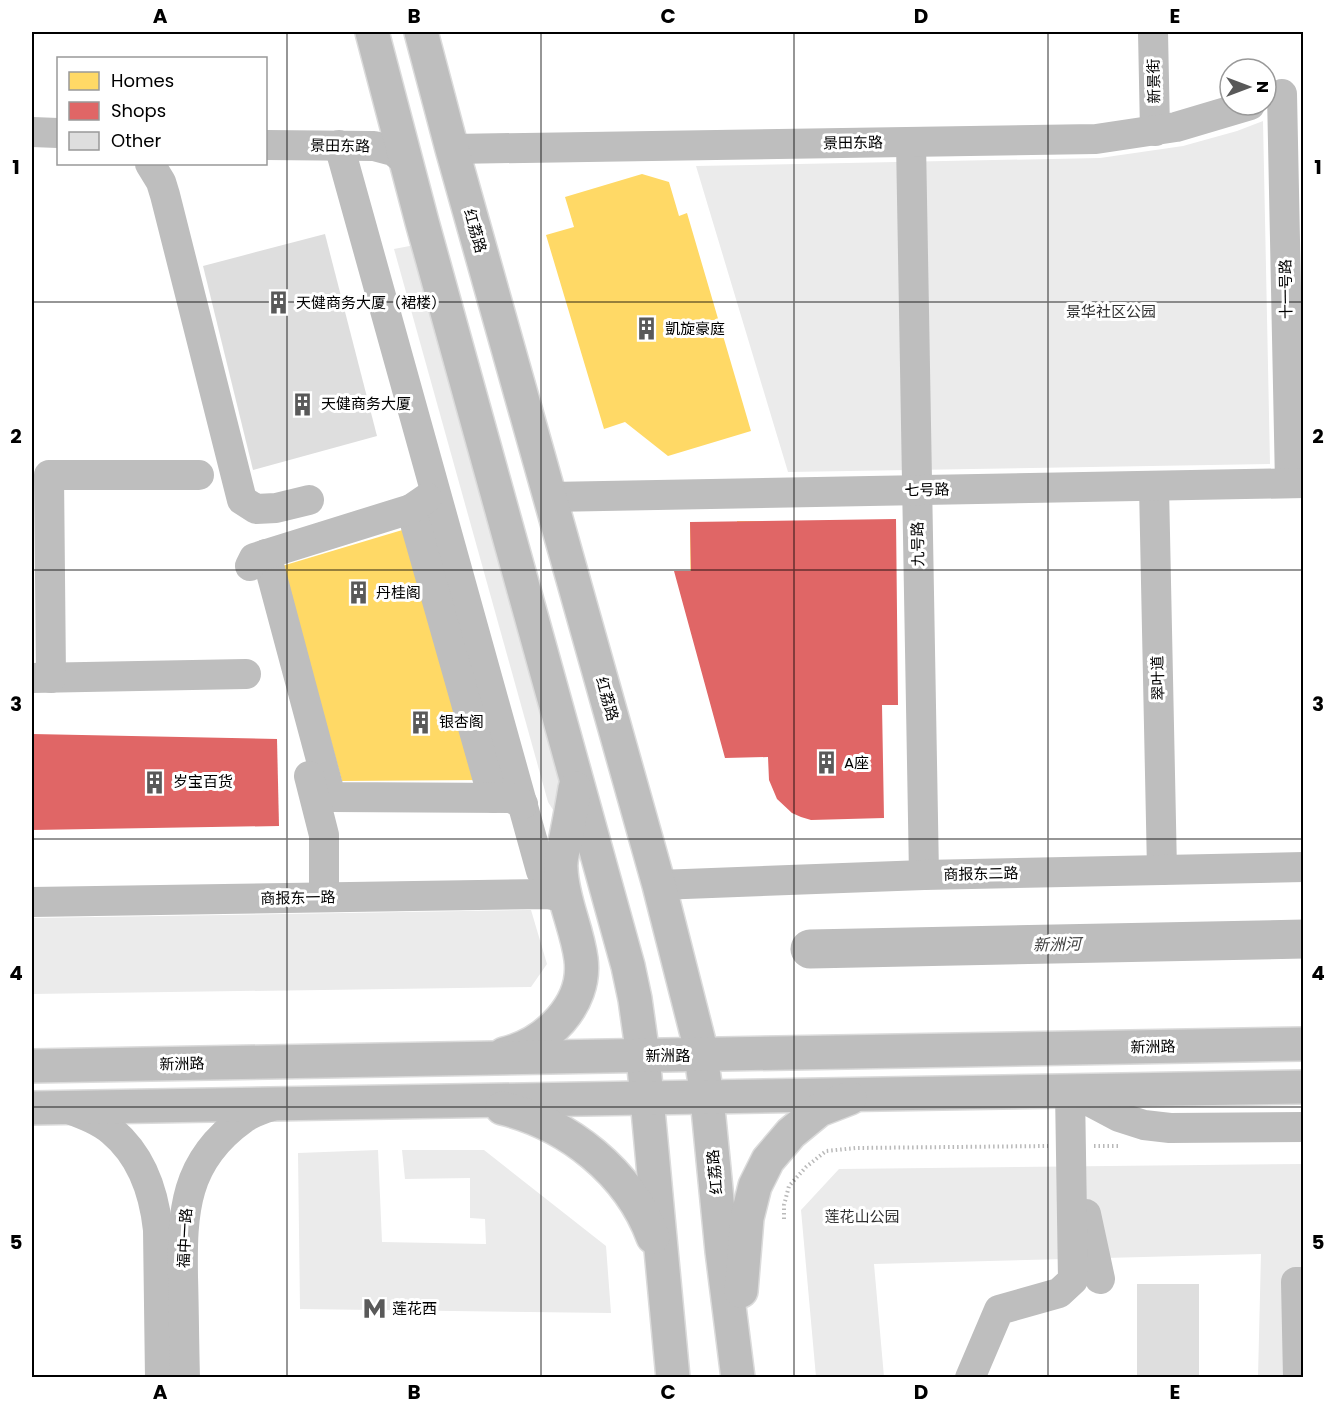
<svg xmlns="http://www.w3.org/2000/svg" width="1335" height="1409" font-family="Poppins,'Noto Sans SC',sans-serif">
<style>
.green{fill:#ebebeb}
.homes{fill:#ffd966}
.shops{fill:#e06666}
.lines{fill:none;stroke-linecap:round;stroke-linejoin:round}
.river{stroke:#bdbdbd;stroke-width:39}
.building{fill:#dedede}
.major-casing{stroke:#dbdbdb;stroke-width:36}
.path{stroke:#b9b9b9;stroke-width:4;stroke-dasharray:1.5 3;stroke-linecap:butt}
.minor{stroke:#bebebe;stroke-width:30}
.major{stroke:#bebebe;stroke-width:33}
.grid{fill:none;stroke:#000;stroke-width:1.5;stroke-opacity:0.55}
.labels{text-anchor:middle;stroke-width:6;stroke-linejoin:round;paint-order:stroke}
.street-label{font-size:15px;fill:#000;stroke:#fff}
.poi-label{font-size:15px;fill:#000;stroke:#fff;text-anchor:start}
.park-label{font-size:15px;fill:#313131;stroke:#fff}
.water-label{font-size:16px;font-style:italic;fill:#424242;stroke:#fff}
.neatline{fill:none;stroke:#000;stroke-width:2}
.grid-label{font-size:20px;text-anchor:middle;font-weight:bold;fill:#000}
</style>
<rect width="100%" height="100%" fill="#fff"/>
<g class="green">
<polygon points="1263,121 1270,464 788,472 696,166 1100,158 1183,146 1237,131"/>
<polygon points="420,244 563,781 555,813 548,802 394,249"/>
<polygon points="531,910 547,964 531,987 32,994 32,918"/>
<polygon points="378,1150 382,1242 486,1244 485,1219 470,1218 470,1178 405,1179 402,1150 484,1150 606,1246 611,1313 300,1309 298,1153"/>
<polygon points="1303,1164 1303,1377 1258,1377 1261,1254 874,1264 884,1377 816,1377 801,1210 839,1169"/>
</g>
<g class="homes">
<polygon points="642,174 669,182 679,216 687,213 751,431 668,456 625,422 604,429 546,235 574,227 565,197"/>
<polygon points="737,521 764,521 765,548 791,547 792,607 766,608 767,634 738,634 738,608 719,609 719,634 691,634 690,522 718,522 718,549 737,548"/>
<polygon points="409,528 481,780 342,781 282,566"/>
</g>
<g class="shops">
<polygon points="896,519 898,705 882,705 884,818 811,820 801,817 792,813 777,799 769,780 768,757 725,758 674,571 691,571 690,522"/>
<polygon points="32,734 277,739 279,826 32,830"/>
</g>
<g class="lines">
<polyline class="river" points="810,949 1304,939"/>
</g>
<g class="building">
<polygon points="325,234 377,436 253,470 203,266"/>
<rect x="1137" y="1284" width="62" height="94"/>
</g>
<g class="lines">
<defs>
<g id="major">
<polyline points="372,32 422,222 628,966 635,999 643,1056 673,1378"/>
<polyline points="421,32 452,149 659,885 699,1042 707,1098 722,1251 738,1378"/>
<path d="M 504,1054 C 546,1044 587,1005 581,959 C 577,928 562,900 561,869 C 560,860 563,851 565,842 C 569,824 572,806 575,788"/>
<polyline points="32,1066 1304,1044"/>
<polyline points="32,1108 1304,1087"/>
<path d="M 502,1108 C 568,1124 629,1172 653,1237"/>
<polyline points="741,1291 747,1218 755,1186 768,1160 791,1133 819,1110 850,1098"/>
</g>
</defs>
<use href="#major" class="major-casing"/>
<g class="path">
<polyline points="1094,1146 1120,1146"/>
<polyline points="784,1219 784,1205 789,1186 806,1167 826,1151 856,1148 1048,1146"/>
</g>
<g class="minor">
<polyline points="1153,32 1155,131"/>
<polyline points="1282,94 1290,483"/>
<polyline points="32,132 58,133"/>
<polyline points="911,142 924,875"/>
<polyline points="266,145 374,146 393,151 402,158 408,166"/>
<polyline points="339,145 541,871 560,867"/>
<polyline points="452,149 1096,139 1176,127 1250,105"/>
<polyline points="150,164 161,182 165,195 242,500 256,509 276,508 309,500"/>
<polyline points="1154,486 1162,870"/>
<polyline points="550,497 1304,483"/>
<polyline points="411,509 493,798"/>
<polyline points="266,554 331,797 511,798 523,804"/>
<polyline points="250,566 254,558 411,509 427,498"/>
<polyline points="32,678 246,674"/>
<polyline points="51,678 49,475 199,475"/>
<polyline points="309,776 324,835 324,897"/>
<polyline points="659,885 924,875 1304,867"/>
<polyline points="32,902 547,894 564,897"/>
<path d="M 66,1108 C 82,1114 99,1120 112,1131 C 142,1156 154,1192 158,1230 L 160,1378"/>
<polyline points="1086,1214 1100,1279"/>
<path d="M 185,1378 C 184,1344 184,1311 183,1277 C 182,1212 184,1161 243,1119 C 252,1112 265,1109 276,1104"/>
<polyline points="970,1378 999,1310 1059,1293 1073,1280 1070,1091 1119,1117 1144,1125 1170,1128 1304,1127"/>
<polyline points="1298,1378 1296,1282 1304,1282"/>
</g>
<use href="#major" class="major"/>
</g>
<path class="grid" d="M 287,32 L 287,1378M 541,32 L 541,1378M 794,32 L 794,1378M 1048,32 L 1048,1378M 32,302 L 1304,302M 32,570 L 1304,570M 32,839 L 1304,839M 32,1107 L 1304,1107"/>
<defs>
<symbol id="building-bare" viewBox="-9 -9 18 18"><path d="M-4-6H4V6H1V3H-1V6H-4ZM-2.5-4.3h1.7v1.8h-1.7ZM.8-4.3h1.7v1.8H.8ZM-2.5-1h1.7V.8h-1.7ZM.8-1h1.7V.8H.8Z" fill="#595959" stroke="#fff" stroke-width="2.5" paint-order="stroke"/></symbol>
<symbol id="metro-bare" viewBox="-9 -9 18 18"><path d="M-5.5 5V-5H-3L0 0L3-5H5.5V5H3V-.5L0 4L-3-.5V5Z" fill="#595959" stroke="#fff" stroke-width="2.5" paint-order="stroke"/></symbol>
</defs>
<g fill-rule="evenodd">
<use href="#building-bare" x="262" y="286" width="33" height="33"/>
<use href="#building-bare" x="630" y="312" width="33" height="33"/>
<use href="#building-bare" x="286" y="388" width="33" height="33"/>
<use href="#building-bare" x="342" y="576" width="33" height="33"/>
<use href="#building-bare" x="404" y="706" width="33" height="33"/>
<use href="#building-bare" x="810" y="746" width="33" height="33"/>
<use href="#building-bare" x="138" y="766" width="33" height="33"/>
<use href="#metro-bare" x="358" y="1292" width="33" height="33"/>
</g>
<g class="labels">
<g class="street-label">
<text transform="translate(1154 81) rotate(-91)" y="5">新景街</text>
<text transform="translate(853 143) rotate(-1)" y="5">景田东路</text>
<text transform="translate(340 146) rotate(1)" y="5">景田东路</text>
<text transform="translate(475 231) rotate(74)" y="5">红荔路</text>
<text transform="translate(1286 289) rotate(-91)" y="5">十一号路</text>
<text transform="translate(927 490) rotate(-1)" y="5">七号路</text>
<text transform="translate(918 544) rotate(-91)" y="5">九号路</text>
<text transform="translate(1158 678) rotate(-91)" y="5">翠叶道</text>
<text transform="translate(607 699) rotate(74)" y="5">红荔路</text>
<text transform="translate(981 874) rotate(-1)" y="5">商报东二路</text>
<text transform="translate(298 898) rotate(-1)" y="5">商报东一路</text>
<text transform="translate(1153 1047) rotate(-1)" y="5">新洲路</text>
<text x="668" y="1061">新洲路</text>
<text transform="translate(182 1064) rotate(-1)" y="5">新洲路</text>
<text transform="translate(715 1172) rotate(-95)" y="5">红荔路</text>
<text transform="translate(185 1238) rotate(-87)" y="5">福中一路</text>
</g>
<g class="poi-label">
<text x="296" y="308">天健商务大厦（裙楼）</text>
<text x="665" y="334">凱旋豪庭</text>
<text x="321" y="409">天健商务大厦</text>
<text x="376" y="598">丹桂阁</text>
<text x="439" y="727">银杏阁</text>
<text x="844" y="768">A座</text>
<text x="173" y="787">岁宝百货</text>
<text x="392" y="1314">莲花西</text>
</g>
<g class="park-label">
<text x="1111" y="317">景华社区公园</text>
<text x="862" y="1222">莲花山公园</text>
</g>
<g class="water-label">
<text transform="translate(1057 944) rotate(-1)" y="6">新洲河</text>
</g>
</g>
<rect width="1335" height="1409" fill="none" stroke="#ffffff" stroke-width="66"/>
<rect x="57" y="57" width="210" height="108" fill="#ffffff" stroke="#999999" stroke-width="1.5"/>
<rect x="69" y="72" width="30" height="18" fill="#ffd966" stroke="#999999" stroke-width="1.5"/>
<text x="111" y="87" font-size="18" fill="#000000">Homes</text>
<rect x="69" y="102" width="30" height="18" fill="#e06666" stroke="#999999" stroke-width="1.5"/>
<text x="111" y="117" font-size="18" fill="#000000">Shops</text>
<rect x="69" y="132" width="30" height="18" fill="#dedede" stroke="#999999" stroke-width="1.5"/>
<text x="111" y="147" font-size="18" fill="#000000">Other</text>
<g transform="translate(1248 87) rotate(90)"><circle r="28" fill="#ffffff" stroke="#999999" stroke-width="1.5"/>
<path d="M0-4.5L10 22L0 15L-10 22Z" fill="#595959"/>
<text y="-9" font-size="16" font-weight="bold" text-anchor="middle" fill="#000000">N</text>
</g>
<rect x="33" y="33" width="1269" height="1343" class="neatline"/>
<g class="grid-label">
<text x="160" y="23">A</text>
<text x="414" y="23">B</text>
<text x="668" y="23">C</text>
<text x="921" y="23">D</text>
<text x="1175" y="23">E</text>
<text x="16" y="174">1</text>
<text x="1318" y="174">1</text>
<text x="16" y="443">2</text>
<text x="1318" y="443">2</text>
<text x="16" y="711">3</text>
<text x="1318" y="711">3</text>
<text x="16" y="980">4</text>
<text x="1318" y="980">4</text>
<text x="16" y="1249">5</text>
<text x="1318" y="1249">5</text>
<text x="160" y="1399">A</text>
<text x="414" y="1399">B</text>
<text x="668" y="1399">C</text>
<text x="921" y="1399">D</text>
<text x="1175" y="1399">E</text>
</g>
</svg>
